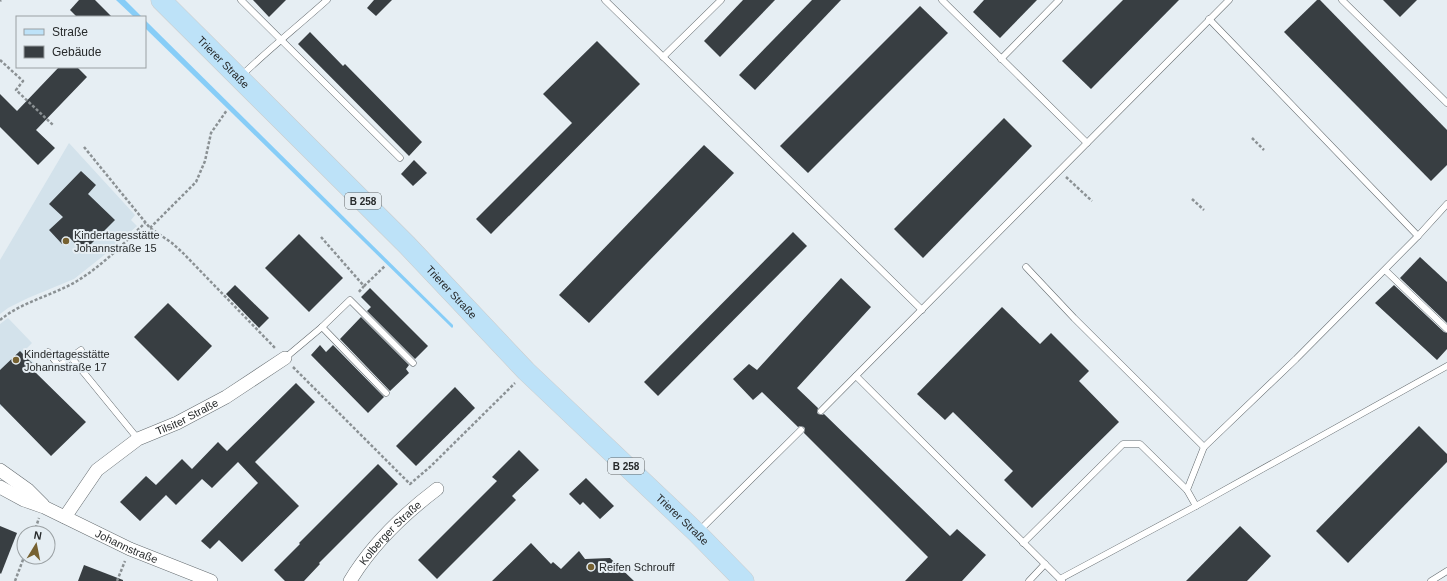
<svg xmlns="http://www.w3.org/2000/svg" width="1447" height="581" font-family="Helvetica,sans-serif">
<style>
.built{fill:#d3e2eb}
.green{fill:#87cdf7}
.building{fill:#383e42}
.lines{fill:none;stroke-linecap:round;stroke-linejoin:round}
.lane-casing{stroke:#646b6f;stroke-width:7}
.street-casing{stroke:#646b6f;stroke-width:14}
.primary-casing{stroke:#cbcccc;stroke-width:21}
.path{stroke:#8b9194;stroke-width:2.5;stroke-dasharray:3 2;stroke-linecap:butt}
.lane{stroke:#fff;stroke-width:6}
.street{stroke:#fff;stroke-width:13}
.primary{stroke:#bde2f8;stroke-width:20}
.poi-dot{fill:#766131;stroke:#e6eef3;stroke-width:1.5}
.labels{text-anchor:middle;stroke-width:4;stroke-linejoin:round;paint-order:stroke}
.shield{fill:#e6eef3;stroke:#606567;stroke-width:1}
.shield-label{font-size:10px;font-weight:bold;fill:#272a2b}
.street-label{font-size:11px;fill:#272a2b;stroke:#e6eef3}
.poi-label{font-size:11px;fill:#272a2b;stroke:#e6eef3;text-anchor:start}
</style>
<rect width="100%" height="100%" fill="#e6eef3"/>
<g class="built">
<polygon points="69,143 135,215 131,220 137,226 103,256 74,279 28,298 8,308 0,314 0,260"/>
<polygon points="8,318 32,343 23,352 39,368 0,408 0,324"/>
</g>
<g class="green">
<polygon points="116,0 125,0 142,17 134,17"/>
<polygon points="145,20 453,325 453,327 452,328 145,28"/>
</g>
<g class="building">
<polygon points="79,0 95,0 112,17 77,17 70,10"/>
<polygon points="253,0 286,0 269,17"/>
<polygon points="374,0 392,0 376,16 367,8"/>
<polygon points="743,0 775,0 720,57 704,41"/>
<polygon points="812,0 841,0 755,90 739,75"/>
<polygon points="984,0 1037,0 1000,38 973,12"/>
<polygon points="1123,0 1179,0 1091,89 1062,61"/>
<polygon points="1317,0 1320,0 1447,130 1447,165 1431,181 1284,32"/>
<polygon points="1383,0 1417,0 1400,17"/>
<polygon points="920,6 948,33 808,173 780,146"/>
<polygon points="310,32 343,66 345,64 422,142 409,156 298,44"/>
<polygon points="597,41 640,84 491,234 476,219 572,123 543,94"/>
<polygon points="59,67 77,67 87,77 36,130 55,148 38,165 0,127 0,94 17,111"/>
<polygon points="1004,118 1032,146 923,258 894,229"/>
<polygon points="704,145 734,173 589,323 559,295"/>
<polygon points="414,160 427,173 413,186 401,174"/>
<polygon points="81,171 96,185 88,194 115,220 83,252 69,237 62,244 49,230 63,217 49,204"/>
<polygon points="793,232 807,246 658,396 644,382"/>
<polygon points="299,234 343,278 309,312 265,268"/>
<polygon points="1420,257 1447,282 1447,323 1400,278"/>
<polygon points="841,278 871,307 797,388 818,408 817,412 818,414 822,415 824,414 950,536 957,529 986,555 962,581 905,581 928,557 804,433 805,429 804,427 800,426 798,427 762,392 753,400 733,379 749,364 757,370"/>
<polygon points="235,285 269,318 259,328 226,294"/>
<polygon points="1394,285 1444,332 1447,333 1447,349 1437,360 1375,303"/>
<polygon points="370,288 428,346 415,359 367,311 371,307 361,297"/>
<polygon points="168,303 212,346 178,381 134,337"/>
<polygon points="1002,307 1040,344 1051,333 1089,371 1079,381 1119,422 1032,508 1004,480 1013,471 953,412 945,420 917,394"/>
<polygon points="361,317 409,365 406,369 409,373 390,391 340,339"/>
<polygon points="320,345 326,352 333,345 384,397 368,413 311,355"/>
<polygon points="20,351 37,368 34,371 86,422 51,456 0,404 0,370"/>
<polygon points="296,383 315,402 255,462 299,506 242,562 219,540 210,549 201,541 258,483 238,462 212,488 202,479 176,505 166,495 140,521 120,502 146,476 156,485 182,459 192,469 218,442 227,451"/>
<polygon points="455,387 475,408 416,466 396,446"/>
<polygon points="1419,426 1447,454 1447,462 1348,563 1316,531"/>
<polygon points="519,450 539,470 512,496 516,500 437,579 418,560 497,481 492,477"/>
<polygon points="378,464 398,484 319,563 320,564 304,581 285,581 274,570 300,544 299,543"/>
<polygon points="586,478 614,506 600,519 583,502 580,505 569,494"/>
<polygon points="0,526 17,533 1,574 0,573"/>
<polygon points="1240,526 1271,556 1247,581 1186,581"/>
<polygon points="531,543 551,564 553,562 561,569 579,551 585,559 610,558 634,581 492,581"/>
<polygon points="84,565 123,580 123,581 78,581"/>
</g>
<g class="lines">
<defs>
<g id="lane">
<polyline points="241,0 400,158"/>
<polyline points="605,0 922,310"/>
<polyline points="942,0 1087,143"/>
<polyline points="1342,0 1447,103"/>
<polyline points="1209,19 1418,236 1447,204"/>
<polyline points="663,57 721,0"/>
<polyline points="1001,59 1059,0"/>
<path d="M 240,77 C 268,50 298,26 327,0"/>
<polyline points="1026,267 1074,318 1204,447 1296,359 1418,236"/>
<polyline points="1385,270 1447,329"/>
<polyline points="322,327 386,393"/>
<polyline points="48,352 59,366 81,350"/>
<polyline points="71,357 138,439"/>
<polyline points="285,358 322,327 350,300 413,363"/>
<polyline points="856,376 1062,581"/>
<polyline points="821,411 1229,0"/>
<polyline points="1196,506 1187,490 1204,447"/>
<polyline points="699,531 801,430"/>
<polyline points="1023,543 1123,444 1140,444 1187,490"/>
<polyline points="1060,579 1196,506 1447,366"/>
<polyline points="1029,581 1045,564"/>
<polyline points="1431,581 1447,571"/>
</g>
<g id="street">
<polyline points="0,470 28,490 43,505"/>
<path id="s1" d="M 0,487 L 24,500 L 44,507 L 130,549 L 211,581"/>
<path id="s2" d="M 65,517 L 97,470 L 138,439 L 177,423 L 226,397 L 285,358"/>
<path id="s3" d="M 350,581 C 371,546 404,514 437,489"/>
</g>
<g id="primary">
<path id="s4" d="M 161,0 L 407,245 L 526,371 L 697,533 L 744,581"/>
</g>
</defs>
<use href="#lane" class="lane-casing"/>
<use href="#street" class="street-casing"/>
<use href="#primary" class="primary-casing"/>
<g class="path">
<polyline points="0,1 1,0"/>
<polyline points="0,60 23,81 16,90 53,125"/>
<polyline points="1252,138 1264,150"/>
<polyline points="84,147 150,228 172,243 183,253 276,349"/>
<polyline points="1066,177 1092,201"/>
<polyline points="1192,199 1204,210"/>
<polyline points="150,228 196,182 205,161 211,133 227,110"/>
<polyline points="321,237 364,286 358,293"/>
<polyline points="364,286 385,266"/>
<path d="M 0,320 C 23,301 52,296 77,281 C 102,266 124,243 145,223"/>
<polyline points="293,367 410,484 431,466 515,383"/>
<polyline points="34,533 39,518"/>
<polyline points="15,581 24,557"/>
<polyline points="117,581 125,561"/>
</g>
<use href="#lane" class="lane"/>
<use href="#street" class="street"/>
<use href="#primary" class="primary"/>
</g>
<g class="poi-dot">
<circle cx="66" cy="241" r="4"/>
<circle cx="16" cy="360" r="4"/>
<circle cx="591" cy="567" r="4"/>
</g>
<g class="labels">
<g class="shield">
<rect x="345" y="193" width="36" height="16" rx="3"/>
<rect x="608" y="458" width="36" height="16" rx="3"/>
</g>
<g class="shield-label">
<text x="363" y="205">B 258</text>
<text x="626" y="470">B 258</text>
</g>
<g class="street-label">
<text dy="4" stroke="none"><textPath href="#s4" startOffset="88">Trierer Straße</textPath></text>
<text dy="4" stroke="none"><textPath href="#s4" startOffset="412">Trierer Straße</textPath></text>
<text dy="4" stroke="none"><textPath href="#s2" startOffset="162">Tilsiter Straße</textPath></text>
<text dy="4" stroke="none"><textPath href="#s4" startOffset="736">Trierer Straße</textPath></text>
<text dy="4" stroke="none"><textPath href="#s3" startOffset="63">Kolberger Straße</textPath></text>
<text dy="4" stroke="none"><textPath href="#s1" startOffset="140">Johannstraße</textPath></text>
</g>
<g class="poi-label">
<text x="74" y="239">Kindertagesstätte<tspan x="74" dy="13">Johannstraße 15</tspan></text>
<text x="24" y="358">Kindertagesstätte<tspan x="24" dy="13">Johannstraße 17</tspan></text>
<text x="599" y="571">Reifen Schrouff</text>
</g>
</g>
<rect x="16" y="16" width="130" height="52" fill="#e6eef3" stroke="#9aa0a3"/>
<rect x="24" y="29" width="20" height="6" fill="#bde2f8" stroke="#9aa0a3"/>
<text x="52" y="36" font-size="12" fill="#272a2b">Straße</text>
<rect x="24" y="46" width="20" height="12" fill="#383e42" stroke="#9aa0a3"/>
<text x="52" y="56" font-size="12" fill="#272a2b">Gebäude</text>
<g transform="translate(36 545) rotate(10)"><circle r="19" fill="#e6eef3" stroke="#9aa0a3"/>
<path d="M0-3L7 15L0 10L-7 15Z" fill="#766131"/>
<text y="-6" font-size="11" font-weight="bold" text-anchor="middle" fill="#272a2b">N</text>
</g>
</svg>
